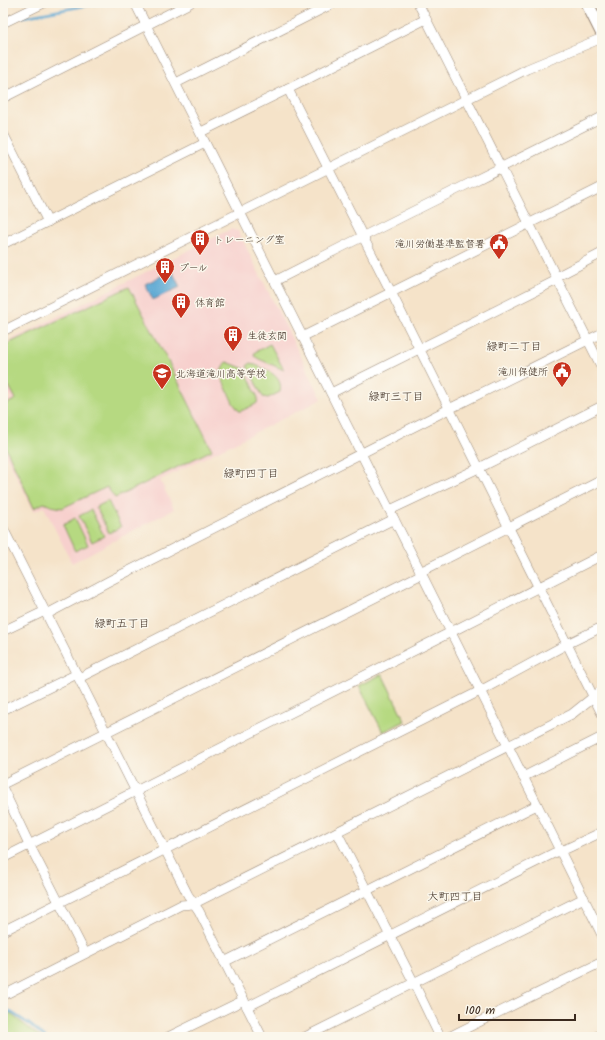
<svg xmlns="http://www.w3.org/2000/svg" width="605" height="1040" font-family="Kalam,'Klee One',sans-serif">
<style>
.built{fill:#f7d0cd}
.green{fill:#b6d981;stroke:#788250}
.water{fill:#5aa7d3;stroke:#4a6878}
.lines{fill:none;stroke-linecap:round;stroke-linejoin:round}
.stream{stroke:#5aa7d3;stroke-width:2.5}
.minor-casing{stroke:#988674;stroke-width:10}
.highway-casing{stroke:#988674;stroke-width:14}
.minor{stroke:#fff;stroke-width:9}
.highway{stroke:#fff;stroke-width:12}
.rail-casing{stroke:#3b2a1e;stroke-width:4}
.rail{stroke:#fbf7ec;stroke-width:2.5;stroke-dasharray:8;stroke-linecap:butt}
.labels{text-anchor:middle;stroke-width:3;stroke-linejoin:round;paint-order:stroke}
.poi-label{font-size:10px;fill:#3b2a1e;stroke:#fbf7ec;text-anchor:start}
.neighbourhood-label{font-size:11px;fill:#3b2a1e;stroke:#fbf7ec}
</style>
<rect width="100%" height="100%" fill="#fbf7ec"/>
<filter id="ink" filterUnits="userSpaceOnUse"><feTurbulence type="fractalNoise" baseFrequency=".025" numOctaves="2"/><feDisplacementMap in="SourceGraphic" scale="8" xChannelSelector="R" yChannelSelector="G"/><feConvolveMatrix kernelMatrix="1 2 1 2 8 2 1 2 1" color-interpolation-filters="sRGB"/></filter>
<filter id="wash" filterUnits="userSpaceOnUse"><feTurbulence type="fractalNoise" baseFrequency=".012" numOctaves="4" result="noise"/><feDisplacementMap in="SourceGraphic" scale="16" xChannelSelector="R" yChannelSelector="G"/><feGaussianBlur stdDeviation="0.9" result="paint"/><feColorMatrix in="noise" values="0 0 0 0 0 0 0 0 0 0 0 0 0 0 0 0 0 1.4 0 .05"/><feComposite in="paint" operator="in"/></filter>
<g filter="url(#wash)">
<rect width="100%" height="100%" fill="#f5e3c9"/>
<polygon class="built" points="231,229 238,231 322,399 160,480 174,509 72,563 44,507 34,511 3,449 3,402 11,398 3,381 3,344"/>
<g class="green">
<polygon points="129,287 171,367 212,450 115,498 107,487 62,508 51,506 44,503 34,508 3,442 3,406 16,399 3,375 3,346"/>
<polygon points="270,344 284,370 259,359 254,356 255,352"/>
<polygon points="227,362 245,369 258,398 257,403 254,405 241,411 239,411 233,403 220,374 225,363"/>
<path d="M 251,363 C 263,369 284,374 280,392 L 268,398 L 263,397 L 247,366 Z"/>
<polygon points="108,501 121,527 109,533 96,507"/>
<polygon points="91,510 104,536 92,542 79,516"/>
<polygon points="75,518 88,545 75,551 63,525"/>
<polygon points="382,674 405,721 383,732 359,686"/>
<polygon points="3,1008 40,1037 3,1037"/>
</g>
<polygon class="water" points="172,271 180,287 153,300 145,284"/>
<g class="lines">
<g class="stream">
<polyline points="23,17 101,3"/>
<polyline points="3,1007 29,1024 45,1037"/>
</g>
</g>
</g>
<g filter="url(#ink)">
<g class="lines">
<defs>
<g id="minor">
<polyline points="135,3 508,746 602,935"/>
<polyline points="418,3 602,368"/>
<polyline points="3,23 44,3"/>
<polyline points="176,83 334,3"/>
<polyline points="288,89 391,292 602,714"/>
<polyline points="3,98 190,3"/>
<polyline points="201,132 288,89 426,19"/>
<polyline points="3,133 48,222"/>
<polyline points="3,244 205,143"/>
<polyline points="556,277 602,253"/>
<path d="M 275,281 C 384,225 493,172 602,117"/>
<polyline points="3,331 527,69 602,38"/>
<polyline points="302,337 602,187"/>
<polyline points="331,393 557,280"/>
<polyline points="390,510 479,468 602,406"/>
<polyline points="3,528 188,895 199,911 262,1037"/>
<polyline points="420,572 602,480"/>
<polyline points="47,614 111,580 449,409 602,333"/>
<polyline points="3,631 45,611"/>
<polyline points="79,678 394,519"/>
<polyline points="3,710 77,674"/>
<polyline points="523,777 602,737"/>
<polyline points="3,784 422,574"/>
<polyline points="3,789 29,844 85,953"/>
<polyline points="337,832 414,983 440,1037"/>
<polyline points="3,858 451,632 602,555"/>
<polyline points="3,931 480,691 567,644 602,627"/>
<polyline points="224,962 537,805"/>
<polyline points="3,988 6,994 181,905 193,904 572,714 602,690"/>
<polyline points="247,1007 554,853 568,848 602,832"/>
<polyline points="168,1037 244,1000"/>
<polyline points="305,1037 584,898"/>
<path d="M 449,1037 C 500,1011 551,987 602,962"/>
<polyline points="596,1037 602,1034"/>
</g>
<polyline id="highway" points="587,3 602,33"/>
</defs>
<use href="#minor" class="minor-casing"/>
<use href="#highway" class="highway-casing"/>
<use href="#minor" class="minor"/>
<use href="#highway" class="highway"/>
<defs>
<polyline id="rail" points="3,1031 11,1037"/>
</defs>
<use href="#rail" class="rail-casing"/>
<use href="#rail" class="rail"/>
</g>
</g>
<defs>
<symbol id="building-pin" viewBox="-11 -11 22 30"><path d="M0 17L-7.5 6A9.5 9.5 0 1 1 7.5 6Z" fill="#c8321e" stroke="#fbf7ec"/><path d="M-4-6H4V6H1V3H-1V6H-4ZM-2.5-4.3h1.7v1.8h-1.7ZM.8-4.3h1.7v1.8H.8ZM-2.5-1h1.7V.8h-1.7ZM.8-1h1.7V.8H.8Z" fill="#fff"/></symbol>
<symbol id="civic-pin" viewBox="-11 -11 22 30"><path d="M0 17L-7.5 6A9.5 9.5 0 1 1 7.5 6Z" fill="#c8321e" stroke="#fbf7ec"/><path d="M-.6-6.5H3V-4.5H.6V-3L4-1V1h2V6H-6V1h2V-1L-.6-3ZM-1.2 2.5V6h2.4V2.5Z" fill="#fff"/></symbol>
<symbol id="school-pin" viewBox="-11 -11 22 30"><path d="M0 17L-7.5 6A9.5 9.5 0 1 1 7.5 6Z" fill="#c8321e" stroke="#fbf7ec"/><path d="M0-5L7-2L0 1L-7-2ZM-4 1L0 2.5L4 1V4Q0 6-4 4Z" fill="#fff"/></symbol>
</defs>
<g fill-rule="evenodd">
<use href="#building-pin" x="189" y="228" width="22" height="30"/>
<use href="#civic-pin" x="488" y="232" width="22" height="30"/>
<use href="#building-pin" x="154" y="256" width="22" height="30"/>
<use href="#building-pin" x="170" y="291" width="22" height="30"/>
<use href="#building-pin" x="222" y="324" width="22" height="30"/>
<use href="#civic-pin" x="551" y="360" width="22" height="30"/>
<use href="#school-pin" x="151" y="362" width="22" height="30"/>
</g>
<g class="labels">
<g class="poi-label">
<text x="214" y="243">トレーニング室</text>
<text x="485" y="247" text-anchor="end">滝川労働基準監督署</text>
<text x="179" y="271">プール</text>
<text x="195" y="306">体育館</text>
<text x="247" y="339">生徒玄関</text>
<text x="548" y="375" text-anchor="end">滝川保健所</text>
<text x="176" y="377">北海道滝川高等学校</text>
</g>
<g class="neighbourhood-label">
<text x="514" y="350">緑町二丁目</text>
<text x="396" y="400">緑町三丁目</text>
<text x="251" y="477">緑町四丁目</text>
<text x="122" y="627">緑町五丁目</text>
<text x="455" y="900">大町四丁目</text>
</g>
</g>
<rect width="605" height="1040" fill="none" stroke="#fbf7ec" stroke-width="16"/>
<path d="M459 1014v6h116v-6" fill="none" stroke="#3b2a1e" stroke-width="2"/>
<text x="465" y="1014" font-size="12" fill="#3b2a1e" stroke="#fbf7ec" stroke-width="3" paint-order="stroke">100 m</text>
</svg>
